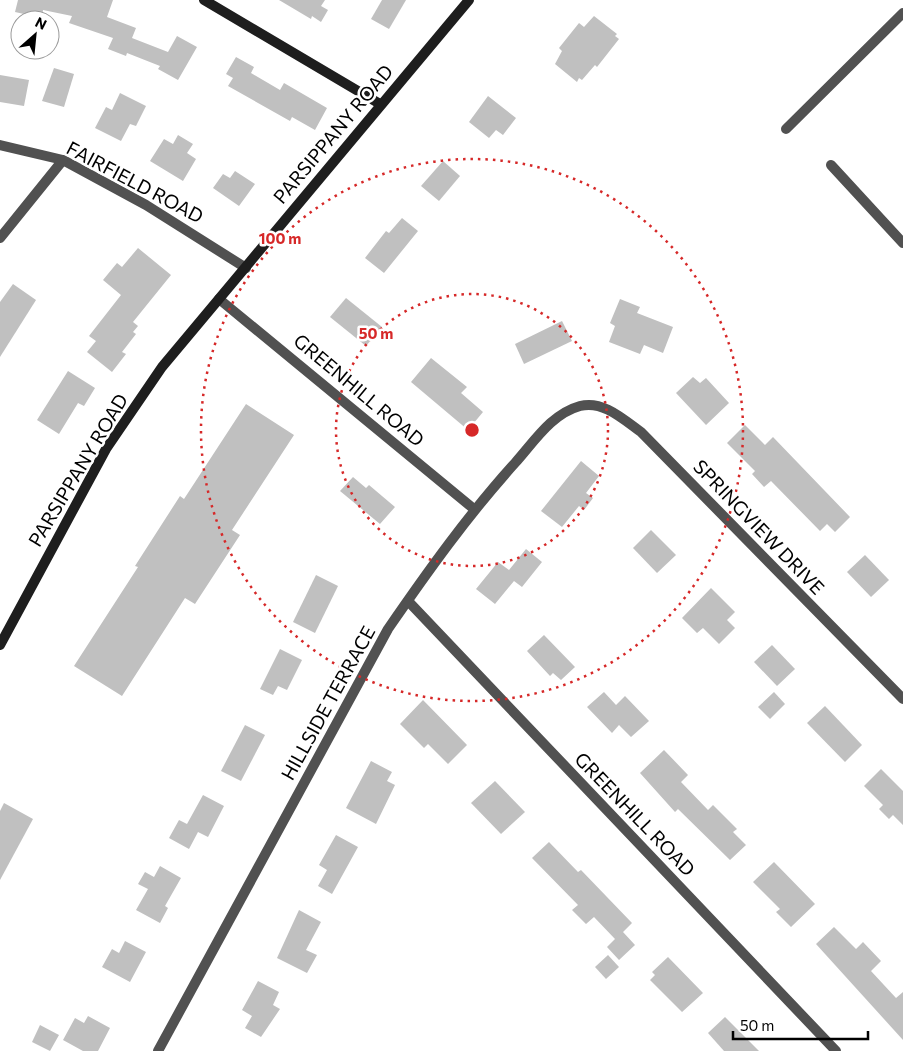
<svg xmlns="http://www.w3.org/2000/svg" width="903" height="1051" font-family="Commissioner,sans-serif">
<style>
.building{fill:#c0c0c0}
.lines{fill:none;stroke-linecap:round;stroke-linejoin:round}
.street{stroke:#515151;stroke-width:10}
.secondary{stroke:#1e1e1e;stroke-width:10}
.ring{fill:none;stroke:#d62828;stroke-width:2.5;stroke-dasharray:2.5 5}
.labels{text-anchor:middle;stroke-width:5;stroke-linejoin:round;paint-order:stroke}
.street-label{font-size:19px;fill:#000;stroke:#fff}
.centre{fill:#d62828;stroke:#fff;stroke-width:2.5}
.ring-label{font-size:15px;text-anchor:middle;font-weight:bold;fill:#d62828;stroke:#fff;stroke-width:5;stroke-linejoin:round;paint-order:stroke}
</style>
<rect width="100%" height="100%" fill="#fff"/>
<g class="building">
<polygon points="18,0 113,0 107,17 136,28 132,38 168,52 177,36 197,47 178,80 158,69 160,66 127,53 126,56 108,49 113,38 69,23 72,16 43,10 42,18 15,12"/>
<polygon points="279,0 325,0 321,6 328,10 321,22 312,16 311,19"/>
<polygon points="382,0 406,0 389,29 371,19"/>
<polygon points="594,16 617,34 615,36 619,39 597,67 595,65 582,80 579,78 577,82 555,64 562,51 559,48 579,23 584,27"/>
<polygon points="236,57 254,67 251,73 280,90 284,83 327,108 315,130 292,117 290,121 228,86 233,78 226,74"/>
<polygon points="54,68 74,74 64,107 42,101"/>
<polygon points="0,75 29,80 24,106 0,102"/>
<polygon points="120,93 146,106 136,126 130,124 121,141 95,128 106,107 112,110"/>
<polygon points="488,96 516,118 503,135 496,130 489,138 469,122"/>
<polygon points="178,135 193,144 187,153 196,159 183,181 150,161 164,139 173,144"/>
<polygon points="443,161 460,176 439,201 421,186"/>
<polygon points="235,171 255,184 239,206 213,188 223,174 230,178"/>
<polygon points="402,218 418,231 384,273 365,258 386,231 389,233"/>
<polygon points="138,248 171,275 133,322 138,326 133,332 136,334 122,352 126,354 112,372 87,352 96,341 89,336 121,295 103,280 117,263 122,267"/>
<polygon points="13,284 36,300 0,357 0,302"/>
<polygon points="346,298 382,327 366,346 330,317"/>
<polygon points="620,299 640,307 637,313 673,327 663,353 644,345 640,354 609,342 615,326 610,323"/>
<polygon points="562,321 572,341 524,364 515,344"/>
<polygon points="431,358 467,387 461,393 483,412 468,430 411,382"/>
<polygon points="68,371 95,388 84,406 78,403 59,434 37,420"/>
<polygon points="693,377 700,383 706,378 729,403 706,425 676,393"/>
<polygon points="246,404 294,435 232,530 240,535 195,604 185,598 122,696 74,666 138,567 135,566 180,496 184,499"/>
<polygon points="745,425 765,445 773,437 850,517 835,532 827,524 820,531 771,481 764,487 752,474 755,471 727,443"/>
<polygon points="581,461 599,476 586,493 593,498 584,510 579,506 562,527 541,511"/>
<polygon points="353,477 366,488 369,485 395,507 380,524 340,491"/>
<polygon points="651,530 676,555 657,573 633,548"/>
<polygon points="526,549 542,562 522,587 514,581 495,604 476,589 498,562 509,570"/>
<polygon points="865,555 889,580 871,597 847,572"/>
<polygon points="316,575 338,586 315,633 293,622"/>
<polygon points="711,588 735,612 727,620 735,628 719,644 703,628 697,633 682,618"/>
<polygon points="544,635 575,667 561,680 553,673 550,676 527,651"/>
<polygon points="772,645 795,669 777,686 754,662"/>
<polygon points="280,649 302,660 287,690 278,686 273,695 260,689"/>
<polygon points="604,692 616,705 625,696 649,721 631,737 619,725 612,733 587,707"/>
<polygon points="774,692 785,704 770,719 758,707"/>
<polygon points="423,700 467,745 448,764 428,744 424,748 400,724"/>
<polygon points="825,706 862,745 845,762 807,723"/>
<polygon points="245,725 265,735 241,781 221,771"/>
<polygon points="664,750 688,775 681,782 708,810 713,805 737,829 733,832 746,845 730,860 678,809 675,812 640,773"/>
<polygon points="371,761 392,772 387,781 395,785 376,824 346,808"/>
<polygon points="881,769 903,791 903,825 893,815 889,819 879,809 883,805 864,786"/>
<polygon points="495,781 525,812 501,834 471,803"/>
<polygon points="203,795 224,806 208,837 198,832 189,849 169,838 179,820 187,824"/>
<polygon points="4,803 33,819 0,880 0,811"/>
<polygon points="336,835 358,847 332,894 318,886 327,870 319,865"/>
<polygon points="549,842 578,872 581,870 632,923 623,932 635,945 619,960 607,947 615,939 594,917 586,924 572,910 578,905 532,858"/>
<polygon points="774,862 815,904 791,927 776,912 780,909 753,882"/>
<polygon points="160,866 181,878 165,906 168,908 160,923 136,910 148,889 138,884 145,872 154,877"/>
<polygon points="299,910 321,922 306,950 317,955 307,973 277,958"/>
<polygon points="834,927 856,949 863,942 881,961 871,971 896,998 903,992 903,1040 816,944"/>
<polygon points="125,941 146,952 130,982 102,967 112,949 119,953"/>
<polygon points="608,955 619,967 606,979 595,967"/>
<polygon points="668,957 703,993 682,1012 650,980 655,975 652,972"/>
<polygon points="258,981 279,992 273,1005 280,1009 261,1037 245,1028 252,1016 242,1010"/>
<polygon points="88,1016 110,1028 98,1051 83,1051 63,1040 75,1018 84,1023"/>
<polygon points="725,1017 759,1051 724,1051 708,1033"/>
<polygon points="40,1025 59,1035 50,1051 32,1042"/>
</g>
<g class="lines">
<g class="street">
<polyline points="786,129 903,13"/>
<polyline points="0,145 63,160 146,205 246,268"/>
<polyline points="831,165 903,243"/>
<polyline points="0,238 63,160"/>
<polyline points="219,299 474,509"/>
<polyline points="408,601 836,1051"/>
<path d="M 158,1051 L 388,629 C 428,571 468,515 515,463 C 534,442 551,414 580,406 C 603,400 623,419 641,432 L 903,699"/>
</g>
<g class="secondary">
<polyline points="204,0 380,104"/>
<polyline points="0,645 106,449 162,367 469,0"/>
</g>
</g>
<g class="ring">
<circle cx="472" cy="430" r="136"/>
<circle cx="472" cy="430" r="271"/>
</g>
<g class="labels">
<g class="street-label">
<text transform="translate(333 134) rotate(-50)" y="7">PARSIPPANY ROAD</text>
<text transform="translate(135 182) rotate(28)" y="7">FAIRFIELD ROAD</text>
<text transform="translate(359 390) rotate(40)" y="7">GREENHILL ROAD</text>
<text transform="translate(78 470) rotate(-59)" y="7">PARSIPPANY ROAD</text>
<text transform="translate(759 527) rotate(46)" y="7">SPRINGVIEW DRIVE</text>
<text transform="translate(328 703) rotate(-61)" y="7">HILLSIDE TERRACE</text>
<text transform="translate(635 814) rotate(46)" y="7">GREENHILL ROAD</text>
</g>
</g>
<circle cx="472" cy="430" r="8" class="centre"/>
<g class="ring-label">
<text x="280" y="244">100 m</text>
<text x="376" y="339">50 m</text>
</g>
<g transform="translate(35 35) rotate(27)"><circle r="24" fill="#ffffff" stroke="#999999"/>
<path d="M0-4L9 19L0 12L-9 19Z" fill="#000000"/>
<text y="-8" font-size="14" font-weight="bold" text-anchor="middle" fill="#000000">N</text>
</g>
<path d="M733 1031v8h135v-8" fill="none" stroke="#000000" stroke-width="2.5"/>
<text x="740" y="1031" font-size="15" fill="#000000" stroke="#ffffff" stroke-width="4" paint-order="stroke">50 m</text>
</svg>
